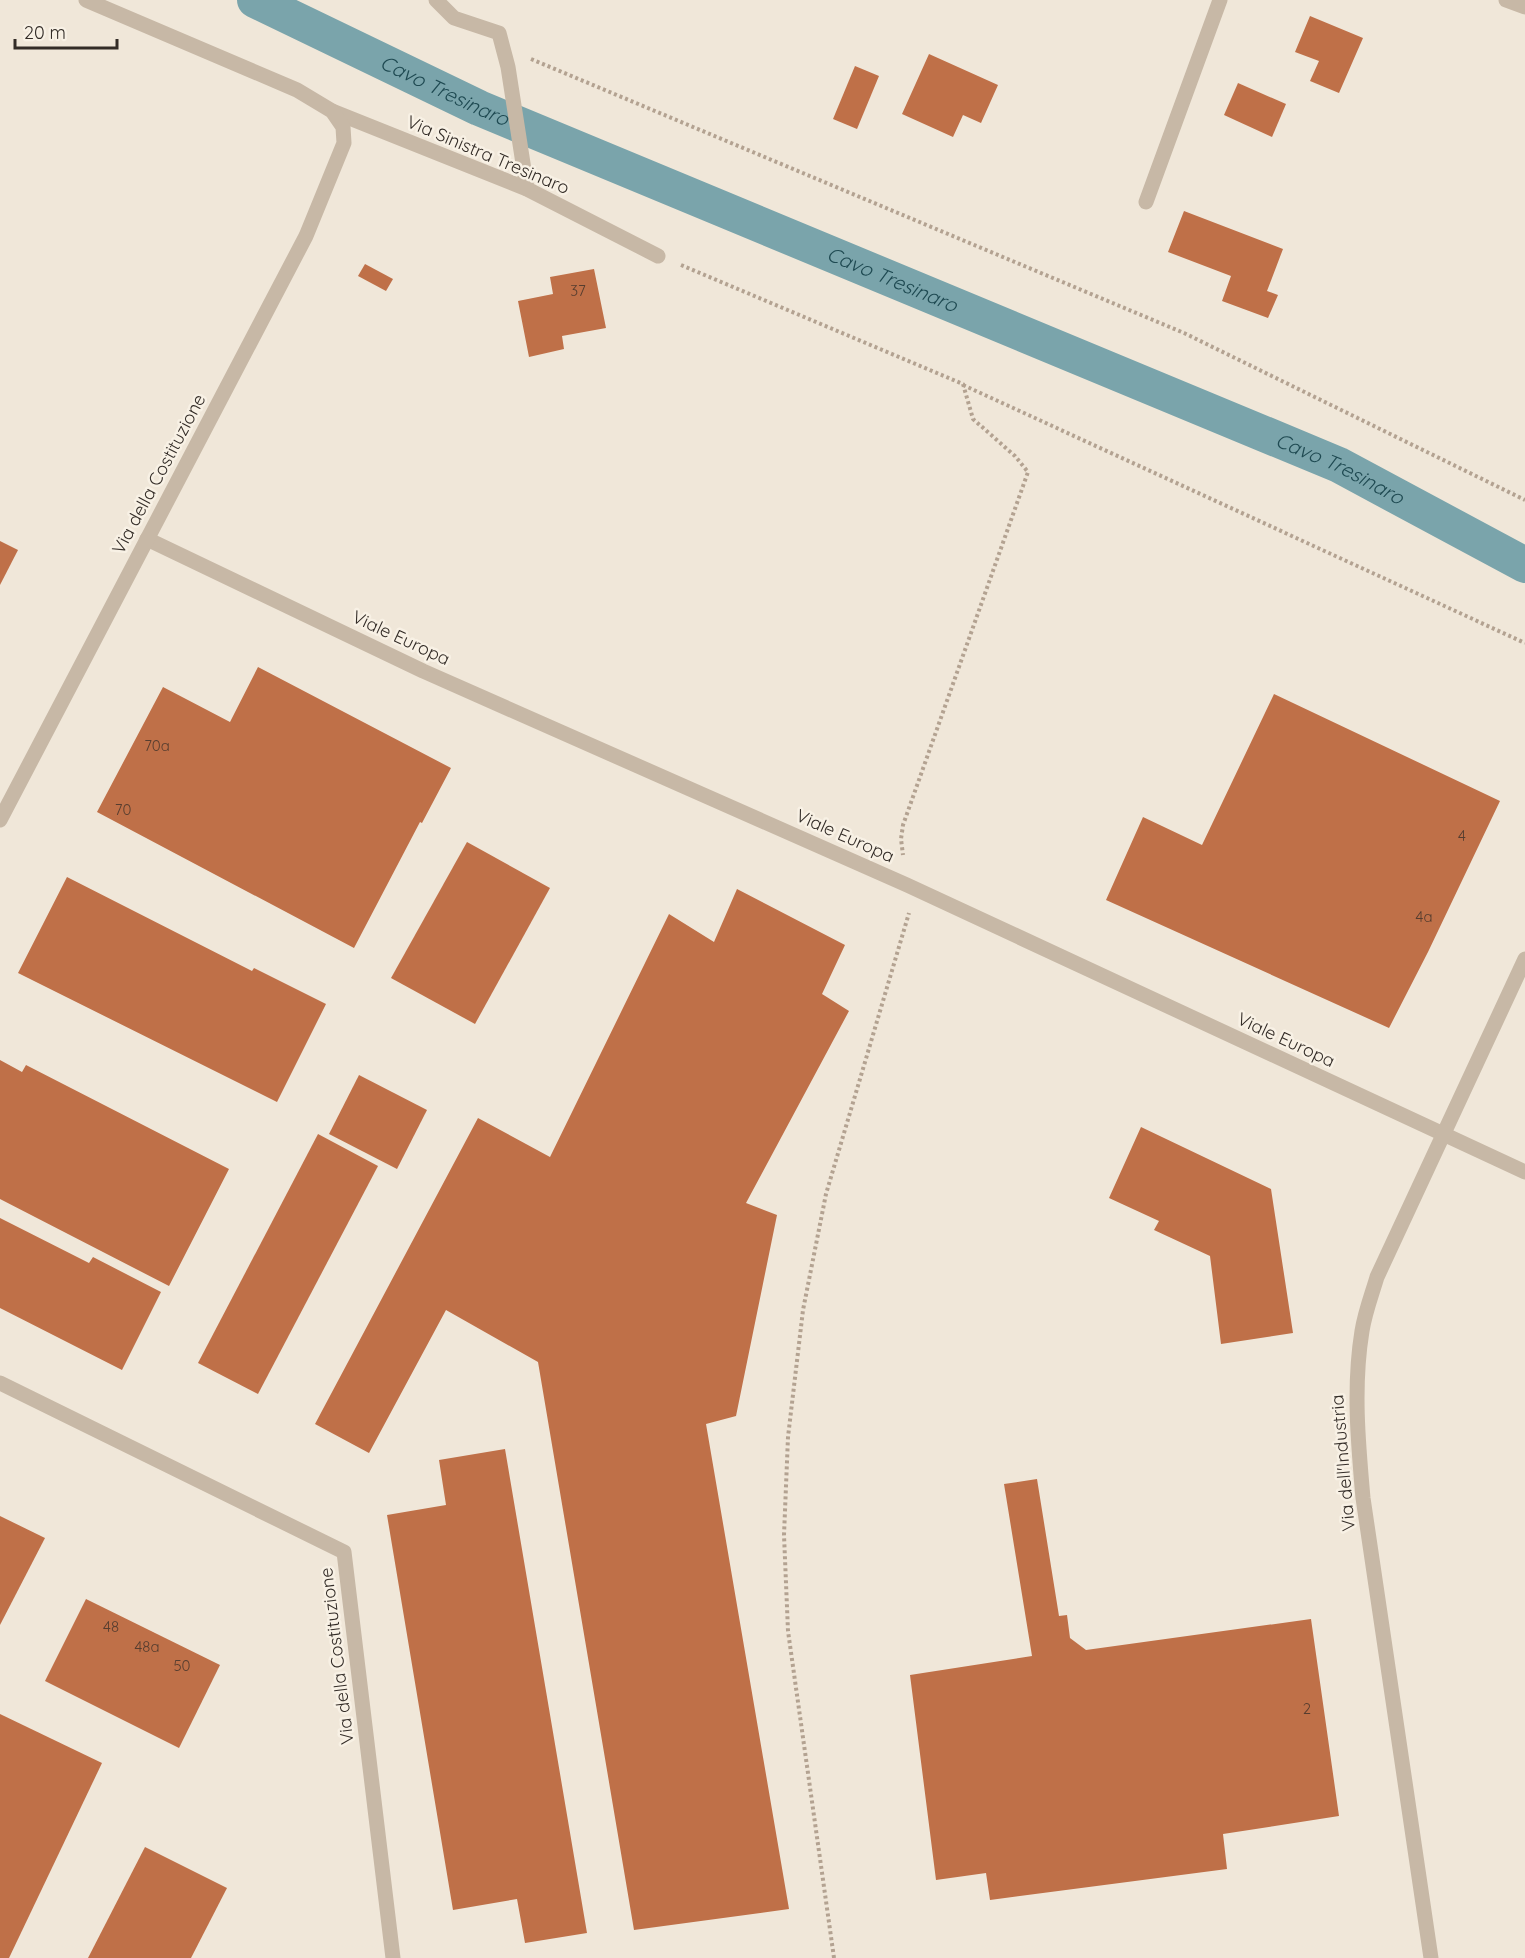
<svg xmlns="http://www.w3.org/2000/svg" width="1525" height="1958" font-family="Quicksand,sans-serif">
<style>
.lines{fill:none;stroke-linecap:round;stroke-linejoin:round}
.canal{stroke:#7aa4ab;stroke-width:36}
.building{fill:#bf7048}
.path{stroke:#b3a291;stroke-width:4;stroke-dasharray:3 3;stroke-linecap:butt}
.lane{stroke:#c7b8a6;stroke-width:15}
.street{stroke:#c7b8a6;stroke-width:15}
.labels{text-anchor:middle;stroke-width:5;stroke-linejoin:round;paint-order:stroke}
.number-label{font-size:15px;fill:#563d2f}
.street-label{font-size:18px;fill:#332c27;stroke:#f8f1e5}
.water-label{font-size:20px;font-style:italic;fill:#1f4a52;stroke:#f8f1e5}
</style>
<rect width="100%" height="100%" fill="#f0e7d9"/>
<g class="lines">
<path class="canal" id="s1" d="M 255,0 L 479,108 L 1339,465 L 1525,565"/>
</g>
<g class="building">
<polygon points="1310,16 1363,38 1339,93 1310,81 1319,61 1295,52"/>
<polygon points="929,54 998,85 981,123 963,115 953,137 902,114"/>
<polygon points="855,66 879,76 857,129 833,119"/>
<polygon points="1238,83 1286,104 1272,137 1224,115"/>
<polygon points="1184,211 1283,249 1267,291 1278,295 1268,318 1222,301 1231,276 1168,252"/>
<polygon points="365,264 393,279 386,291 358,276"/>
<polygon points="594,269 606,328 562,336 564,349 529,357 518,301 553,294 550,277"/>
<polygon points="0,541 18,550 0,585"/>
<polygon points="258,667 451,768 422,823 420,822 354,948 97,812 163,687 230,722"/>
<polygon points="1274,694 1500,801 1428,952 1389,1028 1106,900 1143,817 1202,845"/>
<polygon points="467,842 550,888 475,1024 391,978"/>
<polygon points="67,877 252,971 254,968 326,1004 277,1102 18,973"/>
<polygon points="737,889 845,945 822,994 849,1011 746,1203 777,1215 736,1416 706,1424 789,1909 634,1930 538,1362 446,1310 369,1453 315,1424 478,1118 550,1157 669,914 714,942"/>
<polygon points="0,1060 22,1072 26,1065 229,1169 169,1286 0,1199"/>
<polygon points="359,1075 427,1110 397,1169 329,1134"/>
<polygon points="1141,1127 1271,1189 1293,1333 1221,1344 1210,1256 1154,1230 1159,1221 1109,1198"/>
<polygon points="318,1134 378,1166 258,1394 198,1363"/>
<polygon points="0,1218 89,1263 93,1257 161,1292 122,1370 0,1308"/>
<polygon points="505,1449 587,1933 525,1943 517,1899 453,1910 387,1515 446,1505 439,1460"/>
<polygon points="1037,1479 1059,1616 1067,1615 1070,1638 1086,1650 1311,1619 1339,1816 1223,1834 1227,1869 990,1900 986,1873 936,1880 910,1675 1032,1656 1004,1484"/>
<polygon points="0,1516 45,1538 0,1625"/>
<polygon points="86,1599 220,1665 179,1748 45,1681"/>
<polygon points="0,1714 102,1763 9,1958 0,1958"/>
<polygon points="145,1847 227,1888 191,1958 88,1958"/>
</g>
<g class="lines">
<g class="path">
<polyline points="531,59 1184,333 1525,500"/>
<polyline points="681,265 963,384 973,419 1015,456 1028,472 903,825 901,839 903,855"/>
<polyline points="963,385 1525,643"/>
<polyline points="834,1958 788,1631 784,1535 788,1437 803,1310 826,1194 909,913"/>
</g>
<g class="lane">
<polyline points="436,0 454,18 499,33 508,67 527,189"/>
<polyline points="332,111 527,189 658,256"/>
</g>
<g class="street">
<polyline points="1506,0 1525,7"/>
<polyline points="1146,202 1220,0"/>
<polyline points="147,539 423,671 907,885 1525,1172"/>
<polyline points="0,820 306,236 344,143 343,127 332,111 297,90 86,0"/>
<polyline points="0,1383 344,1552 393,1958"/>
<path d="M 1431,1958 L 1363,1498 C 1358,1442 1353,1386 1362,1331 C 1365,1312 1372,1294 1377,1277 L 1525,959"/>
</g>
</g>
<g class="labels">
<g class="number-label">
<text x="578" y="296">37</text>
<text x="157" y="751">70a</text>
<text x="123" y="815">70</text>
<text x="1462" y="841">4</text>
<text x="1424" y="922">4a</text>
<text x="111" y="1632">48</text>
<text x="147" y="1652">48a</text>
<text x="182" y="1671">50</text>
<text x="1307" y="1714">2</text>
</g>
<g class="street-label">
<text transform="translate(488 155) rotate(23)" y="6">Via Sinistra Tresinaro</text>
<text transform="translate(159 474) rotate(-62)" y="6">Via della Costituzione</text>
<text transform="translate(401 638) rotate(25)" y="6">Viale Europa</text>
<text transform="translate(845 836) rotate(24)" y="6">Viale Europa</text>
<text transform="translate(1286 1040) rotate(25)" y="6">Viale Europa</text>
<text transform="translate(1343 1463) rotate(-95)" y="6">Via dell'Industria</text>
<text transform="translate(337 1656) rotate(-97)" y="6">Via della Costituzione</text>
</g>
<g class="water-label">
<text dy="7" stroke="none"><textPath href="#s1" startOffset="210">Cavo Tresinaro</textPath></text>
<text dy="7" stroke="none"><textPath href="#s1" startOffset="696">Cavo Tresinaro</textPath></text>
<text dy="7" stroke="none"><textPath href="#s1" startOffset="1182">Cavo Tresinaro</textPath></text>
</g>
</g>
<path d="M15 39v9h102v-9" fill="none" stroke="#332c27" stroke-width="3"/>
<text x="24" y="39" font-size="18" fill="#332c27" stroke="#f8f1e5" stroke-width="4.5" paint-order="stroke">20 m</text>
</svg>
